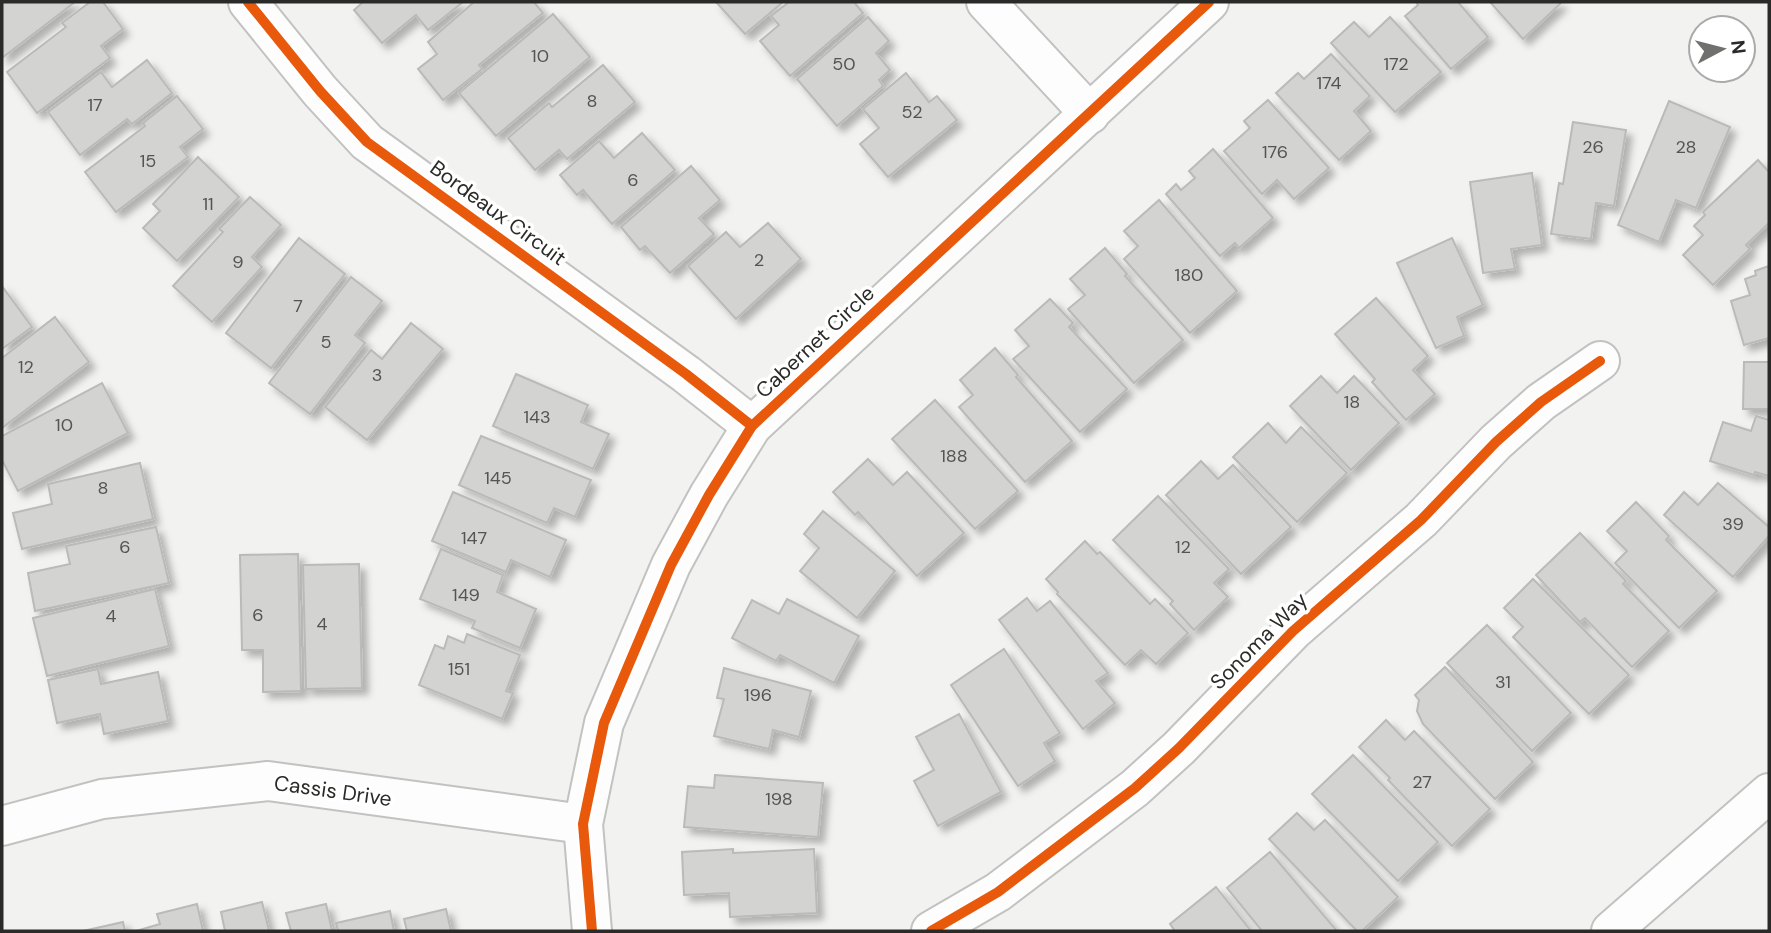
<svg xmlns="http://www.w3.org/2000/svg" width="1771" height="933" font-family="'DM Sans',sans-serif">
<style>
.building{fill:#d3d3d2;stroke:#babab9;stroke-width:2;filter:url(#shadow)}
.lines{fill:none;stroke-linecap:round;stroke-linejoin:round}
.minor-casing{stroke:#c2c2c1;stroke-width:42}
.major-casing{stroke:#c2c2c1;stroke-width:42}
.minor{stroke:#fdfdfd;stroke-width:38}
.major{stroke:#fdfdfd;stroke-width:38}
.cycleway-casing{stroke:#fff;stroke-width:15}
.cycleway{stroke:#e8590c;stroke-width:10}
.labels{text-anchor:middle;stroke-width:7;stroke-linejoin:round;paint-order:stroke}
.number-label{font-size:18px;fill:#545452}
.street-label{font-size:21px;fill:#2a2a28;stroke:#fff}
</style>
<defs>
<filter id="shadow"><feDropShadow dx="6" dy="6" stdDeviation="3.5" flood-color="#0004"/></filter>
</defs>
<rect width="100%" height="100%" fill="#f2f2f0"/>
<g class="building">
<polygon points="2,2 75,2 2,58"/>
<polygon points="90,2 103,2 123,29 101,46 110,58 37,113 7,72 66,27 62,23"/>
<polygon points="363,2 463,2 428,30 416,15 382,43 354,10"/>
<polygon points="474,2 534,2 543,13 479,65 482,69 443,100 418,69 437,54 428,42"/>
<polygon points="716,2 783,2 745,34"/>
<polygon points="789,2 854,2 863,13 790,76 760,41 779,25 771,16"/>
<polygon points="1416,2 1458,2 1488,37 1451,69 1405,16 1418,5"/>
<polygon points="1490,2 1560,2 1561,3 1523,39"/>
<polygon points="553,14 590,57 496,136 459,93"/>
<polygon points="868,17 889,41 876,53 890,70 879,80 883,86 837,126 797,79"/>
<polygon points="1390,17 1441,72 1395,112 1331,43 1354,22 1369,37"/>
<polygon points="1331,54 1370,96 1354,111 1371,131 1339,160 1276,93 1298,73 1304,79"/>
<polygon points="147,60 172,93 132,124 127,119 80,155 48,112 101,72 112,87"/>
<polygon points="603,65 635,102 567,159 559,150 535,170 508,138 549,103 552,107"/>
<polygon points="906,73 929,102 937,96 957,120 888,177 860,144 879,128 863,109"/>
<polygon points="177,96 203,129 180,147 188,157 116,212 85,172 145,126 143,123"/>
<polygon points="1268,100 1329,168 1294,199 1277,180 1262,194 1224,151 1250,128 1244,121"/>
<polygon points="1669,101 1730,127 1696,208 1676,200 1659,242 1618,225"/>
<polygon points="1573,122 1626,130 1614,206 1596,203 1591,239 1551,234 1559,183 1563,184"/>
<polygon points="642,133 675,170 612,224 583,190 577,195 560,175 599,141 614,158"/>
<polygon points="1213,149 1273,218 1239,248 1235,243 1220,256 1166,194 1176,184 1181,190 1195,178 1189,171"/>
<polygon points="198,157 239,197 177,261 143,228 160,211 153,204"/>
<polygon points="1758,160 1769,172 1769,223 1746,245 1750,249 1713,285 1683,255 1703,235 1694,226 1705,215 1703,212"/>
<polygon points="691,166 720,200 699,218 714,234 670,273 645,246 640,250 621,227"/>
<polygon points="1532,173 1542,245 1511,249 1515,269 1483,273 1470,182"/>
<polygon points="250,197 281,225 252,257 262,267 212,322 173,286 223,232 219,229"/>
<polygon points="1159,200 1237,291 1190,333 1124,259 1138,246 1124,231"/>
<polygon points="768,223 801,259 736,319 688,266 726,232 740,247"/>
<polygon points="299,238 345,274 271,368 226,333"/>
<polygon points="1452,238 1483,305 1457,317 1464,336 1436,348 1397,263"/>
<polygon points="1105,248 1127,274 1125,276 1183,340 1134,383 1068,309 1085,295 1070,279"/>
<polygon points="1769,266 1769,338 1744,345 1731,301 1750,295 1745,279 1756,275 1755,271"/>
<polygon points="351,277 382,301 355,335 365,343 310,414 269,383"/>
<polygon points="2,286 32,327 2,349"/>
<polygon points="1376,298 1428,356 1413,370 1435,394 1406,420 1372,382 1375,379 1335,334"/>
<polygon points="1050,299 1073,323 1069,327 1127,389 1080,432 1013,359 1029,346 1015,330"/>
<polygon points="55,317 89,362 2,428 2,358"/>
<polygon points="411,323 443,349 367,440 325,407 371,350 382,359"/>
<polygon points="995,348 1018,375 1016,377 1072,441 1025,482 959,407 973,395 960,380"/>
<polygon points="1744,362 1769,362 1769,409 1743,409"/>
<polygon points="516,374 588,405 581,422 609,434 593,469 493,426"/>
<polygon points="1321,376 1337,393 1354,376 1399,423 1351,470 1290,406"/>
<polygon points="102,383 128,433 18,491 2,460 2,436"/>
<polygon points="935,400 1018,491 975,529 892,439"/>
<polygon points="1756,416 1769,420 1769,476 1755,472 1754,475 1710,461 1723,422 1751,431"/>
<polygon points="1268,423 1286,443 1301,427 1347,473 1297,522 1233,457"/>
<polygon points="481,436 591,480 575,517 554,508 547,523 459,485"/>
<polygon points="868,459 893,485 907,472 964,533 917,576 858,512 855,515 833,492"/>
<polygon points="1201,461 1218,479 1233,465 1291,527 1241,574 1166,495"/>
<polygon points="140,463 153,519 22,549 13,513 52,504 48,484"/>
<polygon points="1718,483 1769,527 1769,536 1733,577 1664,515 1684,492 1698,505"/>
<polygon points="453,492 566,540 550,577 511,560 506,572 432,541"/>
<polygon points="1158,496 1229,569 1214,583 1228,597 1194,630 1170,604 1173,601 1113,540"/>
<polygon points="1636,502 1669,536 1666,540 1717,591 1679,628 1615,563 1627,551 1607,531"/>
<polygon points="823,511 895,571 857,618 800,571 819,548 804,534"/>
<polygon points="156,527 169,583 35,611 28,573 70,564 66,546"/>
<polygon points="1580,533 1626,581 1623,584 1669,631 1632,667 1585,618 1580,622 1536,575"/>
<polygon points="1085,541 1097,554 1100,552 1150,604 1155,599 1188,633 1156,664 1141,650 1125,665 1057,594 1058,592 1046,579"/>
<polygon points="441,549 503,575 497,592 536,609 520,648 472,628 475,621 420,599"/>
<polygon points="298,554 301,691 263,692 263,650 242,650 240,555"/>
<polygon points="359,564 362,688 306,689 303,565"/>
<polygon points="1533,579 1629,675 1589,714 1513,637 1523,627 1504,608"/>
<polygon points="155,589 169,646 47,676 33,618"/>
<polygon points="1027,598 1037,611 1050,601 1108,673 1096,681 1115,703 1083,729 999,620"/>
<polygon points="787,599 859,636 834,683 780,655 776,661 732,638 752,600 779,614"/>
<polygon points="1487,625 1571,713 1532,751 1447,663"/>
<polygon points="467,634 520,655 506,691 513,693 502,719 419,685 435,645 444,649 448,636 464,643"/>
<polygon points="1004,649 1060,733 1044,743 1055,761 1018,786 951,685"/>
<polygon points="1445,667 1533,762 1495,799 1423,724 1417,711 1419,700 1415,695"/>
<polygon points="724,668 811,691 799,737 773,730 769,749 714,736 724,699 717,698"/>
<polygon points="98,669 101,684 158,672 168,721 104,734 100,714 57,723 48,680"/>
<polygon points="959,714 1001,792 938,826 914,781 934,770 916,737"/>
<polygon points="1386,720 1405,740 1414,731 1490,809 1452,846 1388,780 1390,778 1359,747"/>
<polygon points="1353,755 1438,842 1398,881 1312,794"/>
<polygon points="715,775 823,783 818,837 684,827 688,786 714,788"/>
<polygon points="1297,813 1314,830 1325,820 1398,897 1362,931 1357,931 1269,839"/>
<polygon points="733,849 733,853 814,849 817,913 730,917 729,893 684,895 682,852"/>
<polygon points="1270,852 1337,931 1262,931 1227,888"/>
<polygon points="1216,887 1251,931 1175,931 1170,924"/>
<polygon points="262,902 269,931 225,931 221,912"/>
<polygon points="197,904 203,931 136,931 160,924 157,914"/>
<polygon points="326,904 332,931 291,931 286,913"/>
<polygon points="446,909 451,931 407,931 404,919"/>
<polygon points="390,911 394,931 338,931 336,923"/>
<polygon points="123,922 125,931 83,931"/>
</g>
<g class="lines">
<defs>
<g id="minor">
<polyline points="248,2 320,91 367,142 686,374 752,426"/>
<polyline points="986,2 1090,114"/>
<polyline points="2,826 102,799 268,781 583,824"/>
<polyline points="592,931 583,824 604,723 671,565 709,495 752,426 1209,2"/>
<polyline points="931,931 998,892 1135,788 1179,748 1293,631 1421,520 1496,442 1541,402 1600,361"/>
</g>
<polyline id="major" points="1611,931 1769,793"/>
</defs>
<use href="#minor" class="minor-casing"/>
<use href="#major" class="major-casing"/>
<use href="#minor" class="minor"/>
<use href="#major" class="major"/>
<defs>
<g id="cycleway">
<polyline points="248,2 320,91 367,142 686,374 752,426"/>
<polyline points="592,931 583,824 604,723 671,565 709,495 752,426 1209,2"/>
<polyline points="931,931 998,892 1135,788 1179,748 1293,631 1421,520 1496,442 1541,402 1600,361"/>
</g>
</defs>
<use href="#cycleway" class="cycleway-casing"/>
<use href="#cycleway" class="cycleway"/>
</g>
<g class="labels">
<g class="number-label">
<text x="540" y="62">10</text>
<text x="844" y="70">50</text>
<text x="1396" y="70">172</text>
<text x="1329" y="89">174</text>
<text x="592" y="107">8</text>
<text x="95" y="111">17</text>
<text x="912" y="118">52</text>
<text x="1593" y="153">26</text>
<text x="1686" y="153">28</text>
<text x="1275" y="158">176</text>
<text x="148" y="167">15</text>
<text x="633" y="186">6</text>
<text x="208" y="210">11</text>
<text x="759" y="266">2</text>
<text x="238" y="268">9</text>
<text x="1189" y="281">180</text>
<text x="298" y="312">7</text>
<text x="326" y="348">5</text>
<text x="26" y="373">12</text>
<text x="377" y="381">3</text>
<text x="1352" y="408">18</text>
<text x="537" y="423">143</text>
<text x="64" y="431">10</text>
<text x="954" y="462">188</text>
<text x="498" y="484">145</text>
<text x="103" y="494">8</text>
<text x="1733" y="530">39</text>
<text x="474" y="544">147</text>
<text x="125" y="553">6</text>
<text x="1183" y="553">12</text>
<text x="466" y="601">149</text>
<text x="258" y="621">6</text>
<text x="111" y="622">4</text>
<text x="322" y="630">4</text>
<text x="459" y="675">151</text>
<text x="1503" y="688">31</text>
<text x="758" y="701">196</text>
<text x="1422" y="788">27</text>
<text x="779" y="805">198</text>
</g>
<g class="street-label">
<text transform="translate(498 213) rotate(36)" y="7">Bordeaux Circuit</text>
<text transform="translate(815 342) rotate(-43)" y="7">Cabernet Circle</text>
<text transform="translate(1259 641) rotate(-45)" y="7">Sonoma Way</text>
<text transform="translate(333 791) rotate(8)" y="7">Cassis Drive</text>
</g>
</g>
<rect width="1771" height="933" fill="none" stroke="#2a2a28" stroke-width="7"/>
<g transform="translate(1722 49) rotate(83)"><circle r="33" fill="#ffffff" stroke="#aaaaa9" stroke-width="2"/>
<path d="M0-5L12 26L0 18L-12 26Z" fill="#70706e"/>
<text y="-10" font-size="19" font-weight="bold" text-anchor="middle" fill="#2a2a28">N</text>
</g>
</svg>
